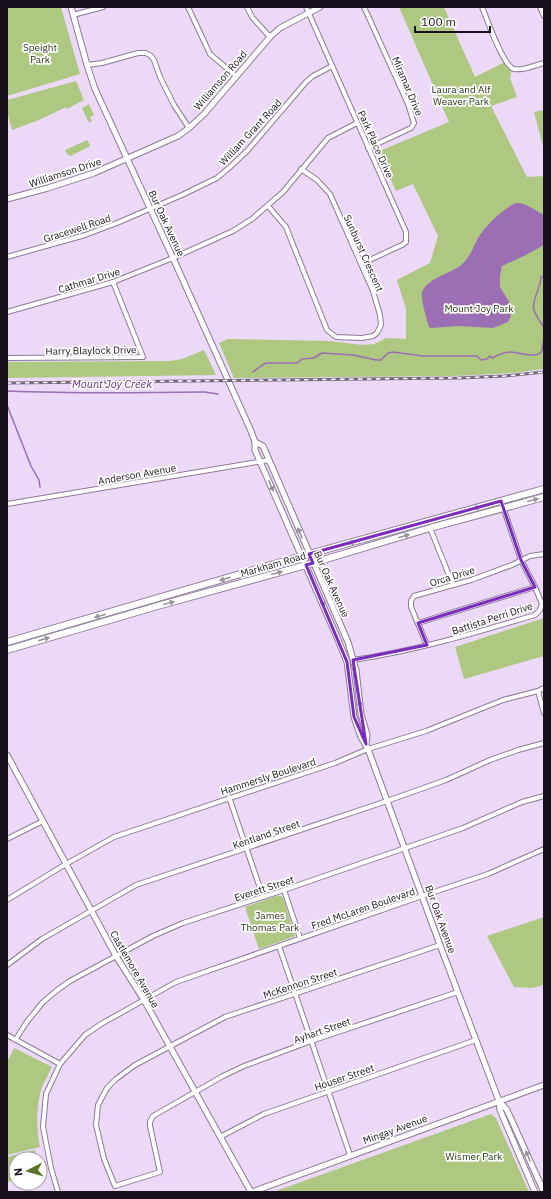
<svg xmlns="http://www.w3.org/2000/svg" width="551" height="1199" font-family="'IBM Plex Sans',sans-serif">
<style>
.green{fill:#aec881}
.water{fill:#9c6eb4}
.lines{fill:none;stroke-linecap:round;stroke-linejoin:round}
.stream{stroke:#9c6eb4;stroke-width:1.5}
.minor-casing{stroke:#8c7a96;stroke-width:6}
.tertiary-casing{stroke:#8c7a96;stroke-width:7}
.primary-casing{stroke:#8c7a96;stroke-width:8}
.minor{stroke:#fff;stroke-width:4}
.tertiary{stroke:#fff;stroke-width:5}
.primary{stroke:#fff;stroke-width:6}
.rail-casing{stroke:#75687c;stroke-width:3}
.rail{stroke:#fff;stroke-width:1.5;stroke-dasharray:4.5;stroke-linecap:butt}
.oneway{fill:#979499}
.marked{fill:none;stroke:#7b2cbf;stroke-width:3;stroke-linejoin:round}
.labels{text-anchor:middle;stroke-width:3.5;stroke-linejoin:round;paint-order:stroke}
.park-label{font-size:10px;fill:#2a3512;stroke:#fff}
.street-label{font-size:10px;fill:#18111c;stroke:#fff}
.water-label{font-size:11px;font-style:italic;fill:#682d83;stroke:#fff}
</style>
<rect width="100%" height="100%" fill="#ecd8f7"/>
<g class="green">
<polygon points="7,7 61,7 80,74 7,96"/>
<polygon points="399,7 444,7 475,77 505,62 512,68 510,78 517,97 491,106 527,177 544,176 544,369 513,373 455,376 234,378 219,343 228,339 330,341 362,345 374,344 386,338 406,339 406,309 397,280 430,263 438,236 413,184 396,191 377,152 449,122"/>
<polygon points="76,81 84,100 67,109 66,107 39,120 12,130 7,111 7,100"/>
<polygon points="89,104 94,115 90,117 92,121 89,123 82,108"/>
<polygon points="544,110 544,150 534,112"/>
<polygon points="87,140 90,145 89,147 70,156 67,154 65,150"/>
<polygon points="204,350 216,375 7,378 7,362 170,361 182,359"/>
<polygon points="544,618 544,656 464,679 455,647"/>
<polygon points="276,896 281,896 283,897 295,936 293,937 259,949 245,907"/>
<polygon points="544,917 544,985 532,988 514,987 487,936"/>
<path d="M 14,1048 L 52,1067 C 49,1073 45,1080 42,1087 C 36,1105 36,1129 40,1147 L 7,1155 L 7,1062 Z"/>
<polygon points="491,1114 496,1118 529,1192 273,1192"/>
<polygon points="35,1150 37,1159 16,1159 16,1180 7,1182 7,1157"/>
</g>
<path class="water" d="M 516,203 C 527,203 534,210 544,215 L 544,245 L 524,256 L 502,266 L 500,276 L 500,287 L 511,305 L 512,311 L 510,318 L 508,322 L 493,328 L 458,326 L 431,328 L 429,327 C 427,321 420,296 422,292 C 427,279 450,273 460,266 C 469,259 473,248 478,238 C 485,226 504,208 516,203 Z"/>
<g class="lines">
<g class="stream">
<path d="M 544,276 L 541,277 C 541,283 539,285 538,290 C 530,310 533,310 544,328"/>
<path d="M 253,372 L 261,366 L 266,363 L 297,363 L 302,359 L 314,358 L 322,353 L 353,355 L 376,360 L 381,360 L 388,353 L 393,352 L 423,356 L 477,356 L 481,360 L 487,359 L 490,356 L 492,358 C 496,356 505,352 510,352 C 517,352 536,359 541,352 C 543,349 542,344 544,340"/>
<path d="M 7,392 L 9,391 C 74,394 139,393 205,392 L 218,394"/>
<polyline points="7,405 31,466 39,480 40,487"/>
</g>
<defs>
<g id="minor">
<polyline points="188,7 210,54 236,76"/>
<polyline points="247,7 252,17 270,37"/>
<polyline points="306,7 406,232 406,242 402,245 361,264"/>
<polyline points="364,7 408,104 414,123 411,128 368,148"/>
<path d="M 482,7 C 487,19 503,66 514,69 C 523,71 535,65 544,63"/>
<polyline points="540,7 544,16"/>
<polyline points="73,15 103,7"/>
<polyline points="87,65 102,63 138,53 146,53 151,56 154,60 160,77 174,105 189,128"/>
<polyline points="268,206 286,227 327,330 336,337 362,338 373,336 377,333 381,325 380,315 373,291 330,194 317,180 301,169"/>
<polyline points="7,257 85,235 117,223 182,195 217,178 230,167 247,151 306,82 313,76 332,66"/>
<polyline points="7,312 113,282 173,258 233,231 252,219 283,192 328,138 357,123"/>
<polyline points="7,358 143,357 113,282"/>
<polyline points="7,504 269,460"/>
<polyline points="430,528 453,585"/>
<polyline points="418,623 535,587"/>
<polyline points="427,645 411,607 411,601 414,596 471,580 512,565 530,556 544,554"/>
<path d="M 353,660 C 415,651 475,633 535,615 L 540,610 L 542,604 L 535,587 L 521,560 L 501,501"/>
<polyline points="538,691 544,713"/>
<polyline points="229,797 263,897"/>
<polyline points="7,839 43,821"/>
<polyline points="284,890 300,938"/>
<polyline points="7,900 66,864 114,837 335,763 368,749 426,731 503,700 538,691 544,688"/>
<polyline points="440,945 225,1017 135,1065 116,1079 107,1088 98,1105 96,1125 104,1159 115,1186 160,1172 150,1126 150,1122 153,1116 223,1076 244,1066 311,1041 458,992"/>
<polyline points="279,946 350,1155"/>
<polyline points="7,965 42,939 136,885 387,801 446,780 490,760 518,750 544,743"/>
<polyline points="7,1035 60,1064"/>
<polyline points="16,1039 26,1023 43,1002 56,991 70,981 153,936 183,923 284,890 463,828 522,802 544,796"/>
<polyline points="220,1137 264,1114 476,1040"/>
<polyline points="58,1192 51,1168 43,1127 46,1094 60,1064 85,1035 101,1024 176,982 422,896 488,874 544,849"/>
</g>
<g id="tertiary">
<polyline points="71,7 87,65 95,89 173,258 251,431 255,442 255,450 336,635 347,662 354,717 361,737 368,749 440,945 499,1101 507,1110 544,1192"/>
<polyline points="7,199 48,188 94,173 178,136 189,128 204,114 270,37 280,28 320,7"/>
<polyline points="255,442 263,446 348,642 356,670 361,714 367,735 366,744"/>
<polyline points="7,755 116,956 144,1000 251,1192"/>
<polyline points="499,1102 500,1110 535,1192"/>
<polyline points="252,1192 544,1085"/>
</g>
<g id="primary">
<polyline points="7,642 302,556 544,489"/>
<polyline points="7,650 161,605 306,565 430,528 544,497"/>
</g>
</defs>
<use href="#minor" class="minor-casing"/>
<use href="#tertiary" class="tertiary-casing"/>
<use href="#primary" class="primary-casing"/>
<use href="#minor" class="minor"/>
<use href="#tertiary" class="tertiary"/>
<use href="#primary" class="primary"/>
<defs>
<polyline id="rail" points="7,383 459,378 505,376 544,372"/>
</defs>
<use href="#rail" class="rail-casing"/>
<use href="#rail" class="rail"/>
</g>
<defs><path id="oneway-solid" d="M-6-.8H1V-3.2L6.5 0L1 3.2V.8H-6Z"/></defs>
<g class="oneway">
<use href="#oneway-solid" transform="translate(271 486) rotate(66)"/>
<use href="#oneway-solid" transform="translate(533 500) rotate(-15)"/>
<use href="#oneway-solid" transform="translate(479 507) rotate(165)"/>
<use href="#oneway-solid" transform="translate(300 533) rotate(-113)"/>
<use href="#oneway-solid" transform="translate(404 536) rotate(-16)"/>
<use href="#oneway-solid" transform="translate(354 542) rotate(164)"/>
<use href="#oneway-solid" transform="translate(277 573) rotate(-15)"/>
<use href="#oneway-solid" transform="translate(225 579) rotate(164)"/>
<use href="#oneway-solid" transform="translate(322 601) rotate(66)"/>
<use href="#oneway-solid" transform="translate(169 603) rotate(-15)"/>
<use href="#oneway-solid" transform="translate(100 616) rotate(164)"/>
<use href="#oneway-solid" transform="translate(44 639) rotate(-16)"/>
<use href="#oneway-solid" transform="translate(360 706) rotate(-97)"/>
<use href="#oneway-solid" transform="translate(528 1156) rotate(-113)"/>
</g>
<path class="marked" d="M 501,501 L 521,560 L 535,587 L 418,623 L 427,645 L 353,660 L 366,744 L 354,717 L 347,662 L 306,565 L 313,563 L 309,554 Z"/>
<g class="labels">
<g class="park-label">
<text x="40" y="51">Speight<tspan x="40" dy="12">Park</tspan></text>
<text x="461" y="93">Laura and Alf<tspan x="461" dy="12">Weaver Park</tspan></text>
<text x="479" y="312">Mount Joy Park</text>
<text x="270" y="919">James<tspan x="270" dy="12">Thomas Park</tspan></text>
<text x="474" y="1160">Wismer Park</text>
</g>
<g class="street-label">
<text transform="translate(220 80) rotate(-49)" y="4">Williamson Road</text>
<text transform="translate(408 86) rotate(67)" y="4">Miramar Drive</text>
<text transform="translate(250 132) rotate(-47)" y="4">William Grant Road</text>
<text transform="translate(376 144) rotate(66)" y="4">Park Place Drive</text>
<text transform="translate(65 172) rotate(-18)" y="4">Williamson Drive</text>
<text transform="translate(167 223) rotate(65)" y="4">Bur Oak Avenue</text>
<text transform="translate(77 228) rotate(-18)" y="4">Gracewell Road</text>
<text transform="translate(364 253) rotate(66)" y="4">Sunburst Crescent</text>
<text transform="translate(89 280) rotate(-17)" y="4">Cathmar Drive</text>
<text transform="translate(91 350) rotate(-1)" y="4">Harry Blaylock Drive</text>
<text transform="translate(137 474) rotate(-10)" y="4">Anderson Avenue</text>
<text transform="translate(273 564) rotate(-16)" y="4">Markham Road</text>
<text transform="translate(452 576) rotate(-17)" y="4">Orca Drive</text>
<text transform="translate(332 584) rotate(66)" y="4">Bur Oak Avenue</text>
<text transform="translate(492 618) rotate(-18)" y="4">Battista Perri Drive</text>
<text transform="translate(268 776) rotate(-18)" y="4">Hammersly Boulevard</text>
<text transform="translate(266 834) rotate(-19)" y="4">Kentland Street</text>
<text transform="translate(264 888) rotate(-18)" y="4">Everett Street</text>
<text transform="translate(363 908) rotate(-19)" y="4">Fred McLaren Boulevard</text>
<text transform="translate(441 919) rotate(70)" y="4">Bur Oak Avenue</text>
<text transform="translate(135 969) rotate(60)" y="4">Castlemore Avenue</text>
<text transform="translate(300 983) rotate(-18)" y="4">McKennon Street</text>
<text transform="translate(322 1030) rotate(-19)" y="4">Ayhart Street</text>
<text transform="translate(344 1077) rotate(-19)" y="4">Houser Street</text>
<text transform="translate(395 1129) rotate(-20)" y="4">Mingay Avenue</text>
</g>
<g class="water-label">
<text x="112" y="388">Mount Joy Creek</text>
</g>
</g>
<rect width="551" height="1199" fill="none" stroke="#18111c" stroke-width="16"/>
<g transform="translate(28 1171) rotate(264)"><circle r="19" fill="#ffffff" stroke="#a3a0a4"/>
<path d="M0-3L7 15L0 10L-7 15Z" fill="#5c7325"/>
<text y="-6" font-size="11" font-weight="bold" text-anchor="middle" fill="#18111c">N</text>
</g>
<path d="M415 26v6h75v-6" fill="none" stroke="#18111c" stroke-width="2"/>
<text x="421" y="26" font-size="12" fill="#18111c" stroke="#ffffff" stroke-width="3" paint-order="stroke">100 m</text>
</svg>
